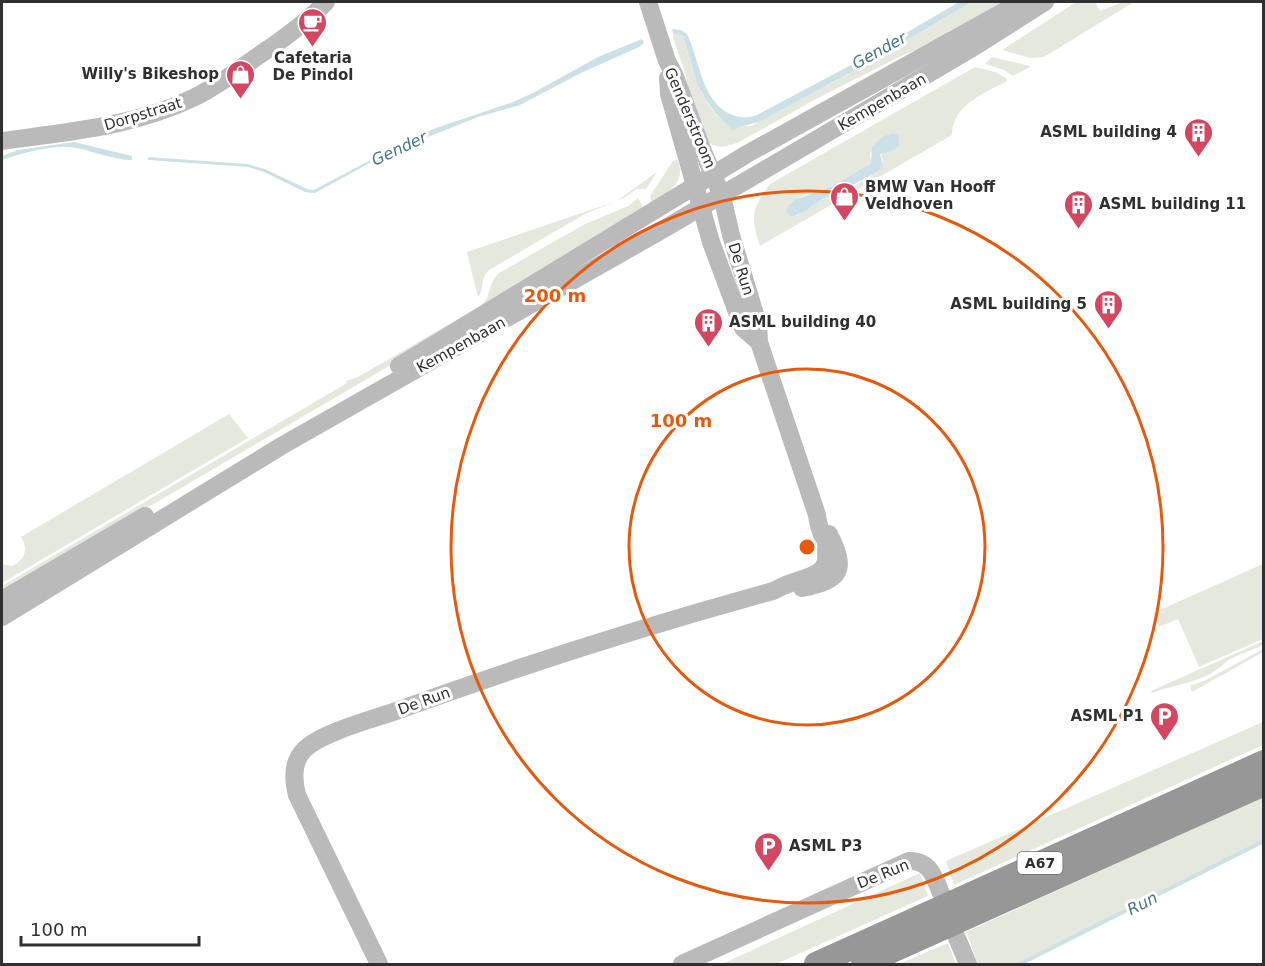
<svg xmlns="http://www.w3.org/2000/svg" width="1265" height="966" font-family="'DejaVu Sans',sans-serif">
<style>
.green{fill:#e5e9dd;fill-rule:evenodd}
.water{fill:#cce0e7}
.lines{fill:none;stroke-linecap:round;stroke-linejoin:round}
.stream{stroke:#cce0e7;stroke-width:4}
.secondary{stroke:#bababa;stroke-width:18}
.highway{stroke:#979797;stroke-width:24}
.ring{fill:none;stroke:#e8590c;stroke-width:3}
.labels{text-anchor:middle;stroke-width:6;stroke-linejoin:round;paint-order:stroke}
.shield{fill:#fff;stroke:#6e6e6e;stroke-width:1.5}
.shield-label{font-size:14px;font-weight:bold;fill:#303030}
.poi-label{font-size:15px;font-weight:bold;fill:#303030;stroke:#fff;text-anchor:end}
.street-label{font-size:15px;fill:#303030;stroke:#fff}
.water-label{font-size:16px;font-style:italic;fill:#46778b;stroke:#fff}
.centre{fill:#e8590c;stroke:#fff;stroke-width:3}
.ring-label{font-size:18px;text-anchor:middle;font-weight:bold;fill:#e8590c;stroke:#fff;stroke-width:6;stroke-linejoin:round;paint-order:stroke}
</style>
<rect width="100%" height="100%" fill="#fff"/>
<g class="green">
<path d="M 972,2 L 1010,2 L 925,47 L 903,55 L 816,99 L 739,142 C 727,147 715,150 705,139 C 693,127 690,93 686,77 C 682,63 677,50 673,37 L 673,33 L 683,36 C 691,62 702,115 732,125 C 738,127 744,126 751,126 L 864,65 Z"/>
<polygon points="1076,2 1098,2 1096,4 1100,11 1123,2 1134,2 1044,57 1030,58 1002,50"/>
<polygon points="992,57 1030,66 1030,67 1013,76 1004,70 985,64"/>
<path d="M 975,67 L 995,72 L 1006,78 L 1007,81 C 985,93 952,105 952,135 L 760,246 C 750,217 752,208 770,184 ZM 900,141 L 898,147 L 881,154 L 883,163 L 881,169 L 854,186 L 818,202 L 797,216 L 790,203 L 802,196 L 833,186 L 871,163 L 870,153 Z"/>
<path d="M 677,159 C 688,181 668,193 651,203 L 650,196 L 673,161 Z"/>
<path d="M 657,172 L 646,189 L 637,189 L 624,198 L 585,214 L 489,270 C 478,282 486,288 478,297 L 467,252 L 617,201 Z"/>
<path d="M 638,198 L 643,207 L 447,332 L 2,593 L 2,586 L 347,383 L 346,381 L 358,377 L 482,305 C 492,295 488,282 499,273 L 583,225 L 628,206 Z"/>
<path d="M 229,414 L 248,438 L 2,583 L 2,564 L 12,566 C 25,560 29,549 21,537 Z"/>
<polygon points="1263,564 1263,639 1199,667 1178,619 1159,627 1153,613"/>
<path d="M 1263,641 L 1263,645 C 1253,650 1239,654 1229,660 C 1221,666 1215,672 1206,676 C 1188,684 1170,686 1152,693 L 1151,691 Z"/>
<polygon points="1263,649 1263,652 1192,692 1190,686 1206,680"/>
<polygon points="1263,722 1263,745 954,885 946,861"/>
<polygon points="1263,797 1263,841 1020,964 1027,960 1016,964 978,964 966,932"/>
<polygon points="920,873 928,896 776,964 722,964"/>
<polygon points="948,943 956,964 899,964"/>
</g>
<g class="water">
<path d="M 959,2 L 972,2 L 864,65 L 761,121 C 754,124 736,127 733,130 L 716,114 L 706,100 L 697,83 L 683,36 L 673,33 L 672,29 L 681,30 L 687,34 C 701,63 701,104 735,116 C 743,118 749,118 757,115 L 851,65 Z"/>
<polygon points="642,39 644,43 639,47 581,73 520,105 478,117 405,146 377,159 315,193 305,192 264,172 248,167 148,160 148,157 247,164 265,169 307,189 314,190 410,139 436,128 513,102 533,93 598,57"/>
<path d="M 893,133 L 898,135 L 900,145 L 894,150 L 880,154 L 883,165 L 881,169 C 861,182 841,190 820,201 C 810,206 803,216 790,216 L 786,212 L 789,205 L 794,200 L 833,186 L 871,163 L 872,147 L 882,137 Z"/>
<path d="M 74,142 L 132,156 L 132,160 C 114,160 99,153 81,149 C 56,143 26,152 2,160 L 2,156 L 18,150 Z"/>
</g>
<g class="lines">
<polyline class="stream" points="1020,964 1264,841"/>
<g class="secondary">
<polyline points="668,78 669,94 711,242 743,328 759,342"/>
<path d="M 2,141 C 66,132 133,127 193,98 C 216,87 237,71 258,56 C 282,40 306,23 326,2"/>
<polyline points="399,366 747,154 1021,2"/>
<path d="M 802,588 C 842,580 847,570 829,534"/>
<polyline points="2,600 145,516"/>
<polyline points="2,617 283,445 662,230 974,47 1045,2"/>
<polyline points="957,938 968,964"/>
<path d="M 379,964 L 297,795 C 293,779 292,761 305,749 C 321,733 370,720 393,712 C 517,667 645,626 773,591 C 779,588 785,585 791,583 C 806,577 830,575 826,552 C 825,539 818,528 817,515 L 759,342 L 758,324 L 731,235 L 722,196 L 702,149 L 674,74 L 667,61 L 648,2"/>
<path d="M 682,964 L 909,861 C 930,860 934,877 941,893"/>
</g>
<g class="highway">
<polyline points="816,964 1264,762"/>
<polyline points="863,964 1264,784"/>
</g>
</g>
<g class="ring">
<circle cx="807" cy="547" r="178"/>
<circle cx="807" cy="547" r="356"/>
</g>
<defs>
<symbol id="cafe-pin" viewBox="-11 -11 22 30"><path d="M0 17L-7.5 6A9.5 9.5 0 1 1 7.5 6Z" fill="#d34760" stroke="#fff"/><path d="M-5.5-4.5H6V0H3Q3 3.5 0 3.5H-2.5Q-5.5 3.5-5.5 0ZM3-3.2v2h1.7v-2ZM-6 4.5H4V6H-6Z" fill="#fff"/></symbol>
<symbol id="shop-pin" viewBox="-11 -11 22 30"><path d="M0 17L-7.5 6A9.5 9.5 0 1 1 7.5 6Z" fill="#d34760" stroke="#fff"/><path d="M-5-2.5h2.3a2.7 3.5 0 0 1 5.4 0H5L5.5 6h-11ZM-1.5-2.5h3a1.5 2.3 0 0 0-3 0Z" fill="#fff"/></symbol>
<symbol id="building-pin" viewBox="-11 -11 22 30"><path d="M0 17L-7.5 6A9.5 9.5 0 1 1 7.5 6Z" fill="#d34760" stroke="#fff"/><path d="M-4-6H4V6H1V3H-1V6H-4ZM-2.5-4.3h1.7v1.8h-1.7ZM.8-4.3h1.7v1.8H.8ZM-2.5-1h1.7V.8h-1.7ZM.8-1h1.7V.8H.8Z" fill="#fff"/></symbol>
<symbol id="parking-pin" viewBox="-11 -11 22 30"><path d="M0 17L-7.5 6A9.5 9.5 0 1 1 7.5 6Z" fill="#d34760" stroke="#fff"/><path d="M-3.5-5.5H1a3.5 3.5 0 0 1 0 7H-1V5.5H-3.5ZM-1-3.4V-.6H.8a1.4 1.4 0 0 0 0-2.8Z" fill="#fff"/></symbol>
</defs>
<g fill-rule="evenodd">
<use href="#cafe-pin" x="296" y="6" width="33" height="45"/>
<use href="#shop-pin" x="224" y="58" width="33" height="45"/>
<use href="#building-pin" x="1182" y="116" width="33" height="45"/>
<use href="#shop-pin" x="828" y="180" width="33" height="45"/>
<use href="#building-pin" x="1062" y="188" width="33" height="45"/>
<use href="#building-pin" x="1092" y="288" width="33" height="45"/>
<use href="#building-pin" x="692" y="306" width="33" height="45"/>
<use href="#parking-pin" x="1148" y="700" width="33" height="45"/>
<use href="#parking-pin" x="752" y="830" width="33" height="45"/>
</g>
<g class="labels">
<rect class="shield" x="1017.5" y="852" width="45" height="22" rx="4.5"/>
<g class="shield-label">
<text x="1040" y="868">A67</text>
</g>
<g class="poi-label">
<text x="313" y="63" text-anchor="middle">Cafetaria<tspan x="313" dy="17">De Pindol</tspan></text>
<text x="219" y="79">Willy's Bikeshop</text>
<text x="1177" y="137">ASML building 4</text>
<text x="865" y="192" text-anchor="start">BMW Van Hooff<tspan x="865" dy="17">Veldhoven</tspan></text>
<text x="1099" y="209" text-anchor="start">ASML building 11</text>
<text x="1087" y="309">ASML building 5</text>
<text x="729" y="327" text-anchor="start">ASML building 40</text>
<text x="1144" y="721">ASML P1</text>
<text x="789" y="851" text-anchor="start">ASML P3</text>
</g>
<g class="street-label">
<text transform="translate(882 102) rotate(-30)" y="5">Kempenbaan</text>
<text transform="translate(143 114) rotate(-17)" y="5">Dorpstraat</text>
<text transform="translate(690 118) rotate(67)" y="5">Genderstroom</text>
<text transform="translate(741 269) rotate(73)" y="5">De Run</text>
<text transform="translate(461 345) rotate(-29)" y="5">Kempenbaan</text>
<text transform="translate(424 701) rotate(-20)" y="5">De Run</text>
<text transform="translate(883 874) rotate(-22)" y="5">De Run</text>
</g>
<g class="water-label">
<text transform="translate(879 50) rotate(-29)" y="6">Gender</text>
<text transform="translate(399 148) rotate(-25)" y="6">Gender</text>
<text transform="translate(1142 903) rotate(-27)" y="6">Run</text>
</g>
</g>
<circle cx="807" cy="547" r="9" class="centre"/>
<g class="ring-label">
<text x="555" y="302">200 m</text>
<text x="681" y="427">100 m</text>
</g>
<rect width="1265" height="966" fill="none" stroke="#303030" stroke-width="6"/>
<path d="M21 936v9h178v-9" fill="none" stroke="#303030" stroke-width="3"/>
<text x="30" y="936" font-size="18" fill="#303030" stroke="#ffffff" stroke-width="4.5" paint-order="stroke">100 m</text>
</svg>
